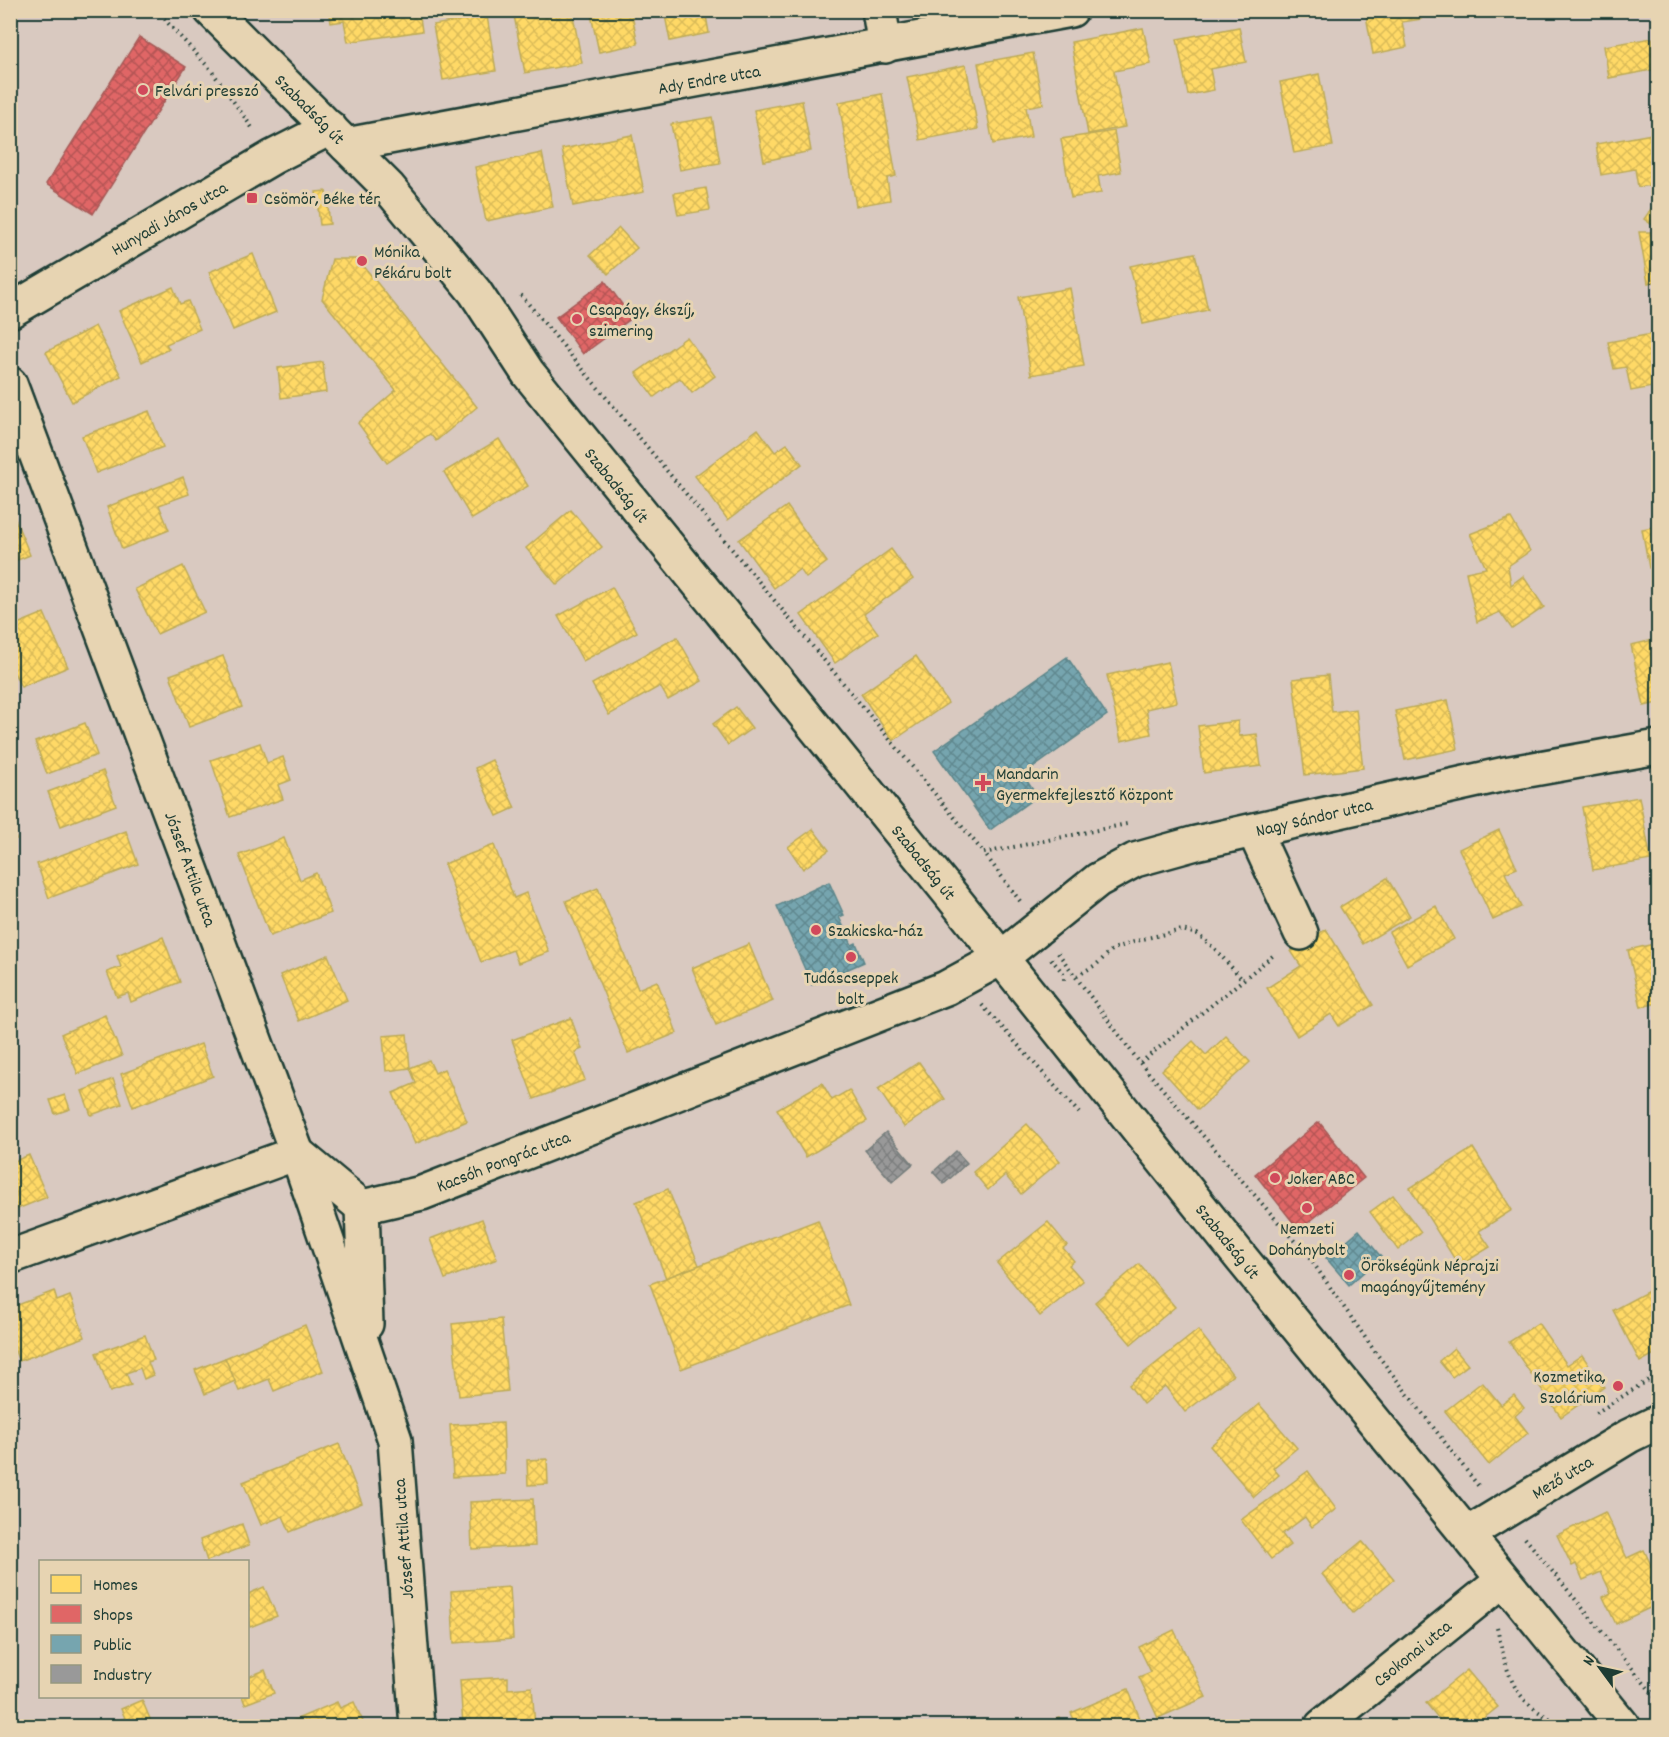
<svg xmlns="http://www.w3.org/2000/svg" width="1669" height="1737" font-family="Dekko,sans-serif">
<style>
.homes{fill:url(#homes-cross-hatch);stroke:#bcaa57;stroke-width:1.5}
.shops{fill:url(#shops-cross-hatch);stroke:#a65a57;stroke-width:1.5}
.public{fill:url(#public-cross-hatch);stroke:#5c868a;stroke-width:1.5}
.industry{fill:url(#industry-cross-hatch);stroke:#747d7b;stroke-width:1.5}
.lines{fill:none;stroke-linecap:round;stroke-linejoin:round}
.minor-casing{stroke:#1f3d34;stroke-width:38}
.path{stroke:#1f3d34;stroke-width:4;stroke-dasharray:1.5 4.5;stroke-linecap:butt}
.minor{stroke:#e7d4b2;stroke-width:33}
.poi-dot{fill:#d1495b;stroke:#e7d4b2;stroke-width:2}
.labels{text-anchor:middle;stroke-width:6;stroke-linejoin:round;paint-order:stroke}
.street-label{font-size:18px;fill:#1f3d34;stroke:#e7d4b2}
.poi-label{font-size:18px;fill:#1f3d34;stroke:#e7d4b2;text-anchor:start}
</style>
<defs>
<pattern id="homes-cross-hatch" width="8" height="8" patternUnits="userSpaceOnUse" patternTransform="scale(1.5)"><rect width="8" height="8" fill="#ffd966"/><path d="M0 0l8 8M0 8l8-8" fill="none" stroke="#dabb59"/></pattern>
<pattern id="shops-cross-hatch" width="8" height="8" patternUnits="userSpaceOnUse" patternTransform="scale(1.5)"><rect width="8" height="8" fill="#e06666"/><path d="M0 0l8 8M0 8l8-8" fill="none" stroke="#b55555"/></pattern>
<pattern id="public-cross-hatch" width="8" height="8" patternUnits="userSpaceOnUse" patternTransform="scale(1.5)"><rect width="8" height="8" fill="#76a5af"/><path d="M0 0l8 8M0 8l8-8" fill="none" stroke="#60888f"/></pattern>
<pattern id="industry-cross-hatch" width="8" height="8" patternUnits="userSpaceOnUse" patternTransform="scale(1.5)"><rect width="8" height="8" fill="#999"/><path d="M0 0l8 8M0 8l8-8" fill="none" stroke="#7c7e7e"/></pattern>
</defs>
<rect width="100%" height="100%" fill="#d9c9c0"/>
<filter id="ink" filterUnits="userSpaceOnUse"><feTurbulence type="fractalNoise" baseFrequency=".0167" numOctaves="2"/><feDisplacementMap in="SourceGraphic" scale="12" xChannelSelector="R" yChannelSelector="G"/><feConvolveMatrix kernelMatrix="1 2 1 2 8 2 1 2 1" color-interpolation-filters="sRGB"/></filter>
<g filter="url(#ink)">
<g class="homes">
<polygon points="329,10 419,10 422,31 348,42 344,21 331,23"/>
<polygon points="513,10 572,10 582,63 525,73"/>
<polygon points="590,10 631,10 638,44 599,52"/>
<polygon points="664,10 705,10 709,33 670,41"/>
<polygon points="1365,10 1420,10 1421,19 1402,22 1407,47 1373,54"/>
<polygon points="487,16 496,71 443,80 433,25"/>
<polygon points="1239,27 1246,62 1210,69 1214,90 1188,95 1177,39"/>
<polygon points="1143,28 1151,64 1114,71 1125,127 1088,134 1071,42"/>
<polygon points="1652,38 1657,69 1609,78 1604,46"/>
<polygon points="1033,53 1043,104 1026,107 1031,137 993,144 978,63"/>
<polygon points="966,65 978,129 920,140 907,77"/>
<polygon points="1319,74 1333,146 1294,153 1280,82"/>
<polygon points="882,94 896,176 887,178 890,200 856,206 839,102"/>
<polygon points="802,101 811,151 764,161 754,110"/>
<polygon points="712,117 720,163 680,170 671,124"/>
<polygon points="1114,131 1121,172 1098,176 1101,193 1071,198 1061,139"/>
<polygon points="1658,133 1658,184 1638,187 1635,169 1601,175 1596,144"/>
<polygon points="632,135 644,192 573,206 562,149"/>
<polygon points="542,153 553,207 486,221 475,167"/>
<polygon points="706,188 710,210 678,215 674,193"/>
<polygon points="326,191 330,224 320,225 316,192"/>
<polygon points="1658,199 1658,229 1644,219"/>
<polygon points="619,228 637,248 608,274 590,255"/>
<polygon points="1639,232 1658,232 1658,281 1648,283"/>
<polygon points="1195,253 1208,310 1143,324 1130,266"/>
<polygon points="253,254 276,312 233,330 209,272"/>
<polygon points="332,259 358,259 477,407 436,441 430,434 387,463 358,423 396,390 322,299"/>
<polygon points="173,287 180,304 188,301 200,329 166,344 169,349 142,362 119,311"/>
<polygon points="1070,288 1084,366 1031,375 1018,297"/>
<polygon points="95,326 121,376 72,402 46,352"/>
<polygon points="1658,333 1658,362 1657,362 1658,386 1631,391 1626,367 1614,369 1608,342"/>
<polygon points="687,337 715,376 692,393 680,378 654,397 636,373"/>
<polygon points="323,362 326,392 281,398 278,368"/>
<polygon points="149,411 163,447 96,473 82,436"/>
<polygon points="758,429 775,452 787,444 802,464 728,520 695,476"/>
<polygon points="499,439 528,486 472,519 444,472"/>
<polygon points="183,477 189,494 159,505 169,530 122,549 107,507"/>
<polygon points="787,506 827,562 806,578 800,569 774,588 739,540"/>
<polygon points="10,507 30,555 10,563"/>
<polygon points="571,510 602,547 557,585 526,548"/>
<polygon points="1511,518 1530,551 1508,566 1511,585 1523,576 1544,607 1512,629 1500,612 1477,622 1466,572 1486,568 1470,534"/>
<polygon points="1658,526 1658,567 1649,568 1642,529"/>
<polygon points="891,549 913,579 864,614 878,633 835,663 801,615"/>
<polygon points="183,566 205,612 157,634 135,589"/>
<polygon points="612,587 637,632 583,661 558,616"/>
<polygon points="44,613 68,667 21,687 10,664 10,627"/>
<polygon points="677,637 702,681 668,700 660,686 609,715 592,684"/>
<polygon points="1658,639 1658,703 1644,706 1631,645"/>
<polygon points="223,656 242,707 189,727 170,675"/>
<polygon points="916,656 948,703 893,741 861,694"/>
<polygon points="1168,662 1177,702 1146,709 1151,734 1121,741 1107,675"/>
<polygon points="1328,675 1332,712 1356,709 1363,768 1305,775 1293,679"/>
<polygon points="1448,700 1458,749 1405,760 1395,711"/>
<polygon points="736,707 752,728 728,745 713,724"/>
<polygon points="1238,721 1239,736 1257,734 1261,766 1204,773 1198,726"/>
<polygon points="85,723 97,755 47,774 35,742"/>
<polygon points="260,743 267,763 283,757 291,780 278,785 283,799 230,817 211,760"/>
<polygon points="492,760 515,808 497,816 475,768"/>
<polygon points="103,771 116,805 61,826 48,792"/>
<polygon points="1639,797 1651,860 1593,870 1582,807"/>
<polygon points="10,824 16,839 10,841"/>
<polygon points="813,829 829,850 803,869 788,847"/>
<polygon points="1499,830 1517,868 1505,873 1521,907 1493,920 1459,849"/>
<polygon points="126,831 138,864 49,898 37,864"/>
<polygon points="284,838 300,880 316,873 331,913 270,936 239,855"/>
<polygon points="494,845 514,898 526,893 549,952 518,963 513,950 481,962 444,864"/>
<polygon points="1387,878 1410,916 1363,944 1340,907"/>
<polygon points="598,888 638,989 657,981 677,1033 628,1053 566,901"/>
<polygon points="1436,906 1454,939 1407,965 1389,932"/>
<polygon points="1326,929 1373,1005 1339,1026 1331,1014 1297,1036 1267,988 1301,966 1291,951"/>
<polygon points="163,937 180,982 131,1002 128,993 117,997 107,972 121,967 117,956"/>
<polygon points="1658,943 1658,1003 1641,1007 1628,950"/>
<polygon points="749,944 773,1001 716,1025 692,968"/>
<polygon points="328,955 347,1000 299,1021 280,975"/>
<polygon points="105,1015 122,1056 78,1074 61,1034"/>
<polygon points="571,1018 582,1049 575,1052 585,1080 534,1099 512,1040"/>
<polygon points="407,1034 410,1068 386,1071 383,1036"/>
<polygon points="1226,1036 1250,1062 1198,1110 1162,1070 1193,1041 1206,1055"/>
<polygon points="201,1044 213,1076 133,1107 121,1074"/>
<polygon points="429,1060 435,1073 444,1069 467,1121 415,1144 393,1093 416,1083 410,1068"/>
<polygon points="919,1062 945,1099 904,1127 878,1089"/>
<polygon points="113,1079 122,1104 91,1115 82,1091"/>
<polygon points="822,1083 832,1100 849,1090 867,1121 806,1157 777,1109"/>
<polygon points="65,1095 70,1109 55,1114 50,1100"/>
<polygon points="1027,1124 1060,1161 1021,1194 1005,1175 988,1190 973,1172"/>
<polygon points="1473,1148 1512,1210 1479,1231 1490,1247 1459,1266 1410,1188"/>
<polygon points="29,1155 47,1197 10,1212 10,1163"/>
<polygon points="668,1189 699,1265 666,1278 636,1202"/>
<polygon points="1393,1195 1421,1232 1398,1250 1370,1212"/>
<polygon points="482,1219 497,1259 445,1279 430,1239"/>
<polygon points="818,1220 849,1305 681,1369 650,1284"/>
<polygon points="1048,1222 1067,1245 1063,1248 1074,1261 1069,1265 1083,1281 1040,1316 997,1263"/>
<polygon points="1139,1264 1175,1307 1131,1344 1095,1302"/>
<polygon points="1658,1286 1658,1352 1640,1362 1613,1310"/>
<polygon points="54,1291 57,1301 70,1296 85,1337 19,1361 10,1339 10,1308"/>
<polygon points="501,1319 508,1391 459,1396 452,1324"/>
<polygon points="1538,1323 1567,1365 1582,1355 1604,1387 1561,1417 1509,1342"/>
<polygon points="305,1325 323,1371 274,1391 269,1379 239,1391 225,1358"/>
<polygon points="1198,1330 1233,1375 1185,1412 1165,1386 1143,1404 1129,1385"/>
<polygon points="145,1335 154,1360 148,1362 153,1375 144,1379 140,1368 126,1373 131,1385 110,1392 96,1353"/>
<polygon points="1454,1348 1468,1365 1452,1377 1439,1361"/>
<polygon points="225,1358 235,1381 205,1394 195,1370"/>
<polygon points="1482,1382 1501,1405 1514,1395 1524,1408 1515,1416 1528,1433 1489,1465 1445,1411"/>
<polygon points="1259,1404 1297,1448 1273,1468 1279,1475 1254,1497 1210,1446"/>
<polygon points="503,1423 505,1474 453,1477 450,1425"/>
<polygon points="339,1444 362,1503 290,1532 283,1516 261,1525 243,1482"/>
<polygon points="547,1459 548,1484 528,1485 527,1460"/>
<polygon points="1308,1471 1336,1509 1312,1527 1305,1517 1282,1534 1290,1545 1271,1559 1241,1520"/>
<polygon points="533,1499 535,1546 472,1549 470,1502"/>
<polygon points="1605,1512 1627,1558 1644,1550 1658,1580 1658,1604 1616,1624 1603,1597 1611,1593 1601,1572 1583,1580 1576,1564 1572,1566 1557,1535"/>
<polygon points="242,1524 249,1545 207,1561 200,1540"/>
<polygon points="1362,1541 1394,1579 1353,1613 1322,1574"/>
<polygon points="264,1587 277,1616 250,1627 248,1621 248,1594"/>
<polygon points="510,1587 513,1639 454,1643 451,1591"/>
<polygon points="1174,1630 1206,1697 1158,1718 1139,1677 1151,1672 1139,1647"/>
<polygon points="265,1670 274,1693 245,1704 242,1696 248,1696 248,1677"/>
<polygon points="1467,1670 1498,1707 1474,1726 1445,1726 1426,1703"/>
<polygon points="508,1677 508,1689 532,1687 535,1726 463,1726 460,1680"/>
<polygon points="1128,1689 1141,1721 1126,1726 1077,1726 1071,1713"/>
<polygon points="142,1700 153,1726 104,1726 125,1718 121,1709"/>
<polygon points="337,1702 340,1708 354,1702 365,1726 295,1726 292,1721"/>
<polygon points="1059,1718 1063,1726 1039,1726"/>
</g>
<g class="shops">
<polygon points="139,37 186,67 93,214 46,184"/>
<polygon points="605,281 632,318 583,354 556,317"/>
<polygon points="1319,1122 1364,1178 1299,1230 1255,1174"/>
</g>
<g class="public">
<polygon points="1067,657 1107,715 1023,775 1037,796 990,830 934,751"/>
<polygon points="829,882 844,915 839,917 852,945 856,943 864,962 812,985 777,906"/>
<polygon points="1359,1230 1381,1257 1349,1285 1326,1258"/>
</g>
<g class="industry">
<polygon points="886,1132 913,1164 892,1182 865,1150"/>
<polygon points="956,1151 967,1163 944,1184 933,1172"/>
</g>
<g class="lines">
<defs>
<g id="minor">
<polyline points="211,10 389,188 475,292 528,373 947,890 1238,1254 1623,1726"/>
<polyline points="879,10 885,46"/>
<polyline points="346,145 1071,10"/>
<polyline points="10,311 273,157 330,128"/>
<polyline points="10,384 297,1153 395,1440 417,1726"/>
<polyline points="1254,831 1301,933"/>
<polyline points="362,1207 422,1193 946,988 1001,958 1098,880 1135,860 1196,843 1505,774 1658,747"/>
<polyline points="362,1207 366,1324"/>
<polyline points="10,1257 297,1153 362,1207"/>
<polyline points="1467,1534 1629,1436 1658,1422"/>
<polyline points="1322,1726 1503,1580"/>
</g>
</defs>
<use href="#minor" class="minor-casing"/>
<g class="path">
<polyline points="156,10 211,70 253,129"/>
<polyline points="521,295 984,853"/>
<polyline points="1020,901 984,853 1127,824"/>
<polyline points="1058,953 1140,1063 1275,954"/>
<polyline points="1051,959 1064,974 1064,983"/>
<polyline points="1077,976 1097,964 1113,949 1143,939 1182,930 1197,934 1214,948 1242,979"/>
<polyline points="982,1005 1079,1113"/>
<polyline points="1140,1063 1311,1260 1376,1353 1480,1488"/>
<polyline points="1596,1413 1658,1374"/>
<polyline points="1525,1538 1658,1700"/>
<path d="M 1497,1628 C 1509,1681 1513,1704 1566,1726"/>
</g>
<use href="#minor" class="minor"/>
</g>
</g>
<g class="poi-dot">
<circle cx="143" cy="90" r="6"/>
<rect x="246" y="192" width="12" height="12" rx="3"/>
<circle cx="362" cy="261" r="6"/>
<circle cx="577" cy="319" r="6"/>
<path d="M980 774h6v6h6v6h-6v6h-6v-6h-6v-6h6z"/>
<circle cx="816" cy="930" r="6"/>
<circle cx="851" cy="957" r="6"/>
<circle cx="1275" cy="1178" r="6"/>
<circle cx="1307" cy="1208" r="6"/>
<circle cx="1349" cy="1275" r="6"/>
<circle cx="1618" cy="1386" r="6"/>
</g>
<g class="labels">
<g class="street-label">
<text transform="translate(709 79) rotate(-10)" y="6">Ady Endre utca</text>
<text transform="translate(310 109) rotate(45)" y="6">Szabadság út</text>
<text transform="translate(169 218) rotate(-30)" y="6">Hunyadi János utca</text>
<text transform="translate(617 485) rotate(51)" y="6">Szabadság út</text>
<text transform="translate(1314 817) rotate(-13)" y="6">Nagy Sándor utca</text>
<text transform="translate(924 862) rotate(51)" y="6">Szabadság út</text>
<text transform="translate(191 869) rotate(70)" y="6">József Attila utca</text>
<text transform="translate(503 1161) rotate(-21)" y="6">Kacsóh Pongrác utca</text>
<text transform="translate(1228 1241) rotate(51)" y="6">Szabadság út</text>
<text transform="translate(1562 1477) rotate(-31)" y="6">Mező utca</text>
<text transform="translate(403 1539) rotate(-94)" y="6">József Attila utca</text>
<text transform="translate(1412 1653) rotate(-39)" y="6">Csokonai utca</text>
</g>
<g class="poi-label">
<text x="155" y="96">Felvári presszó</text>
<text x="264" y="204">Csömör, Béke tér</text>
<text x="374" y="257">Mónika<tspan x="374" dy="21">Pékáru bolt</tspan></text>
<text x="589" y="315">Csapágy, ékszíj,<tspan x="589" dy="21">szimering</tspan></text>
<text x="996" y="779">Mandarin<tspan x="996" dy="21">Gyermekfejlesztő Központ</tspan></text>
<text x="828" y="936">Szakicska-ház</text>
<text x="851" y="983" text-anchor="middle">Tudáscseppek<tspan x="851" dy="21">bolt</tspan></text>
<text x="1287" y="1184">Joker ABC</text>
<text x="1307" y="1234" text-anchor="middle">Nemzeti<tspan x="1307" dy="21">Dohánybolt</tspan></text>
<text x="1361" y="1271">Örökségünk Néprajzi<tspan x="1361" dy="21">magángyűjtemény</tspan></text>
<text x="1606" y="1382" text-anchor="end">Kozmetika,<tspan x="1606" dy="21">Szolárium</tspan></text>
</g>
</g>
<rect width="1669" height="1737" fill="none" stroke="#e7d4b2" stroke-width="36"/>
<rect x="18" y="18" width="1633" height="1701" fill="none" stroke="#1f3d34" stroke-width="2" filter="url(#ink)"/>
<rect x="39" y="1560" width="210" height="138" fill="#e7d4b2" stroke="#979880" stroke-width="1.5"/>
<rect x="51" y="1575" width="30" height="18" fill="#ffd966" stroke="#979880" stroke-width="1.5"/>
<text x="93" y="1590" font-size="18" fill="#1f3d34">Homes</text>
<rect x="51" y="1605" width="30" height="18" fill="#e06666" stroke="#979880" stroke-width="1.5"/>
<text x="93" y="1620" font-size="18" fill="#1f3d34">Shops</text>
<rect x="51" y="1635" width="30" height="18" fill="#76a5af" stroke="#979880" stroke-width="1.5"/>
<text x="93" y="1650" font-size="18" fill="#1f3d34">Public</text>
<rect x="51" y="1665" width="30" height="18" fill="#999999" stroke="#979880" stroke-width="1.5"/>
<text x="93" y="1680" font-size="18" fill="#1f3d34">Industry</text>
<g transform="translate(1600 1668) rotate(303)" stroke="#e7d4b2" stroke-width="4.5" paint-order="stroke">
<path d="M0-4.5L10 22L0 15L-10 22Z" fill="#1f3d34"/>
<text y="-9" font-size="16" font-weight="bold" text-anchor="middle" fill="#1f3d34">N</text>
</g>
</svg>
